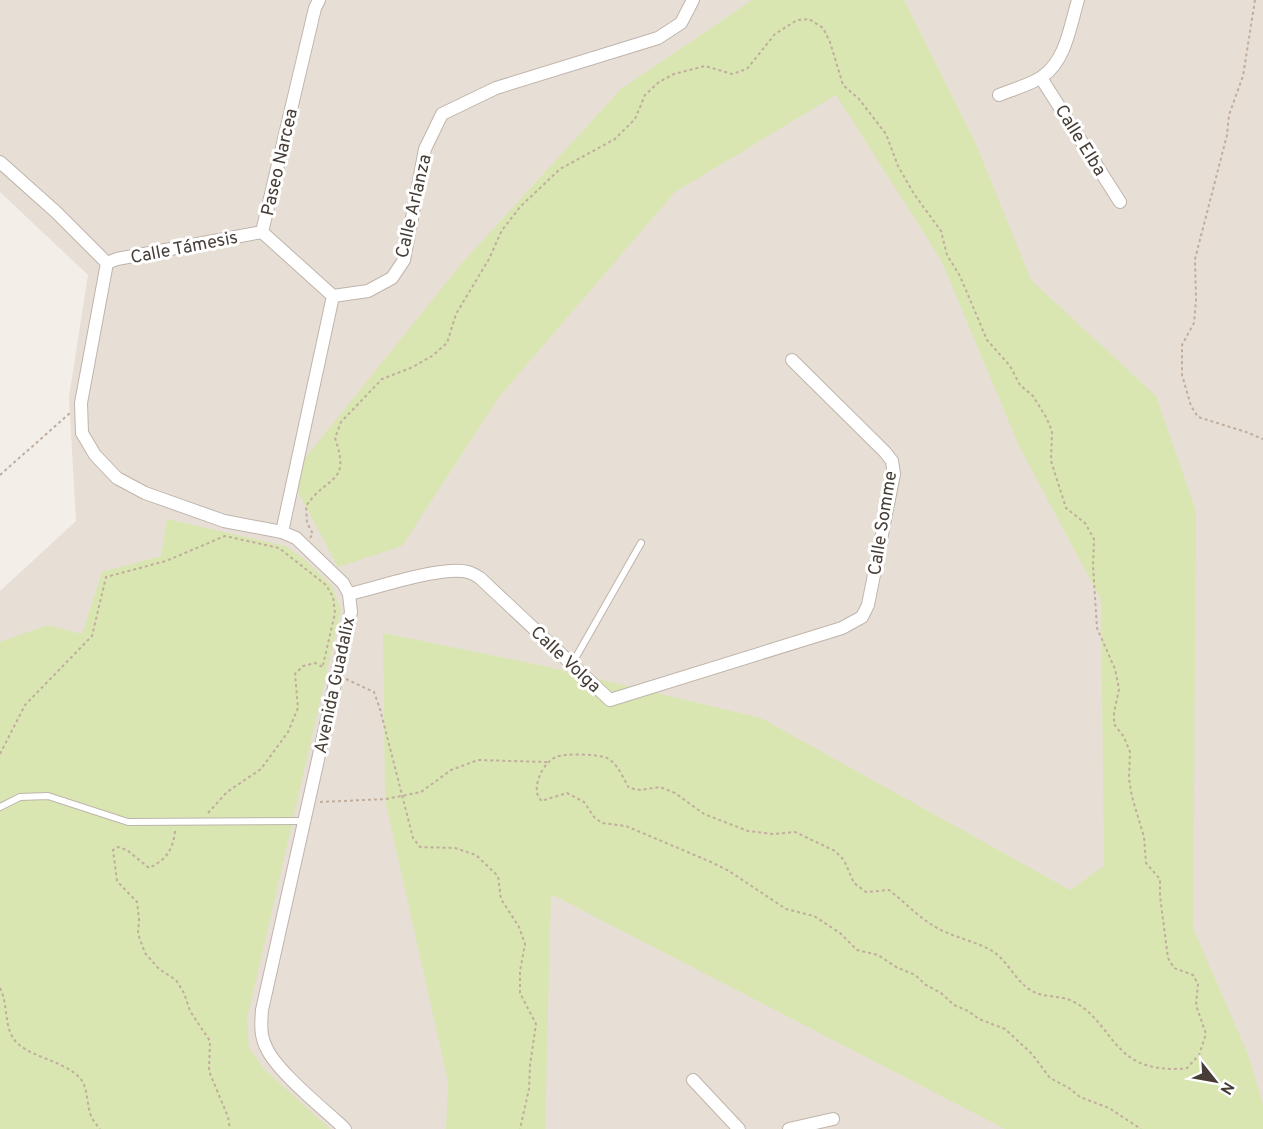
<svg xmlns="http://www.w3.org/2000/svg" width="1263" height="1129" font-family="Overpass,sans-serif">
<style>
.residential{fill:#e7dfd6}
.green{fill:#d9e6b2}
.lines{fill:none;stroke-linecap:round;stroke-linejoin:round}
.service-casing{stroke:#bfb4ab;stroke-width:8}
.minor-casing{stroke:#bfb4ab;stroke-width:14}
.path{stroke:#c0ad9c;stroke-width:2;stroke-dasharray:3 3;stroke-linecap:butt}
.service{stroke:#fff;stroke-width:6}
.minor{stroke:#fff;stroke-width:12}
.labels{text-anchor:middle;stroke-width:6;stroke-linejoin:round;paint-order:stroke}
.street-label{font-size:18px;fill:#463d37;stroke:#fff}
</style>
<rect width="100%" height="100%" fill="#f3eee8"/>
<polygon class="residential" points="0,0 1263,0 1263,1129 0,1129 0,591 76,521 69,397 88,275 0,192"/>
<g class="green">
<polygon points="752,0 904,0 976,144 1031,280 1156,396 1196,511 1193,928 1247,1052 1263,1104 1263,1129 1005,1129 551,894 545,1129 446,1129 448,1082 385,800 383,633 544,666 761,718 1070,890 1104,866 1101,600 1019,446 941,260 836,95 675,192 499,397 402,546 338,567 290,477 461,264 621,89"/>
<polygon points="167,519 286,546 305,560 332,586 341,610 247,1019 249,1048 264,1069 330,1129 0,1129 0,642 48,625 82,634 102,572 161,556"/>
</g>
<g class="lines">
<defs>
<g id="service">
<polyline points="572,664 641,543"/>
<polyline points="0,807 20,797 48,796 128,822 303,821"/>
</g>
<g id="minor">
<polyline points="1041,78 1120,202"/>
<path d="M 999,95 C 1013,89 1031,85 1043,76 C 1066,60 1070,26 1078,0"/>
<polyline points="0,162 56,212 107,263"/>
<polyline points="262,232 315,8 319,0"/>
<polyline points="262,232 333,296"/>
<path d="M 107,263 L 81,403 L 82,433 L 95,455 L 117,478 L 145,493 L 224,521 L 282,532 L 296,538 L 343,583 L 349,594 L 351,612 L 262,1010 C 261,1023 260,1035 266,1047 C 276,1071 324,1109 345,1129"/>
<polyline points="107,263 117,259 262,232"/>
<polyline points="333,296 368,291 392,278 404,260 425,149 442,114 496,88 658,38 681,23 693,0"/>
<polyline points="282,532 333,296"/>
<path d="M 349,594 C 377,588 443,565 468,572 C 472,573 477,576 480,578 L 610,700 L 842,628 L 862,617 L 868,605 L 894,474 L 892,461 L 885,452 L 792,360"/>
<polyline points="693,1080 739,1129"/>
<polyline points="789,1129 833,1119"/>
</g>
</defs>
<use href="#service" class="service-casing"/>
<use href="#minor" class="minor-casing"/>
<g class="path">
<polyline points="1255,0 1243,76 1229,115 1227,135 1195,259 1196,300 1194,323 1182,345 1182,375 1191,406 1198,417 1246,432 1263,439"/>
<polyline points="0,475 70,413"/>
<path d="M 310,538 L 313,534 L 307,523 L 306,506 C 328,474 351,485 335,438 L 341,422 L 382,379 L 413,367 L 432,356 L 447,343 L 456,314 L 489,259 L 502,230 L 521,206 L 560,169 L 615,139 L 635,119 L 645,95 L 659,82 L 674,74 L 705,66 L 732,74 L 747,69 L 775,34 L 797,20 L 809,19 L 823,28 L 830,42 L 843,85 L 859,99 L 886,134 L 898,166 L 914,194 L 941,231 L 947,255 L 960,276 L 987,340 L 1010,366 L 1020,385 L 1033,396 L 1046,417 L 1052,431 L 1051,461 L 1066,508 L 1085,523 L 1094,539 L 1093,566 L 1097,628 L 1115,669 L 1119,689 L 1114,713 L 1114,724 L 1124,737 L 1130,752 L 1129,779 L 1132,797 L 1144,837 L 1146,863 L 1160,879 L 1160,896 L 1168,958 L 1174,968 L 1193,975 L 1198,984 L 1196,1005 L 1206,1034 L 1199,1055 L 1187,1068 C 1171,1070 1154,1069 1138,1062 C 1110,1048 1101,1014 1072,1001 C 1060,995 1044,998 1032,991 C 1016,982 1009,963 994,952 C 978,942 956,938 939,929 C 920,919 906,903 889,890 L 866,892 L 854,883 L 844,860 L 835,851 L 795,832 L 773,834 L 748,831 L 704,814 L 675,793 L 660,787 L 640,790 L 629,788 C 623,778 618,764 607,758 C 597,754 565,753 556,757 C 544,762 535,781 537,793 C 538,796 540,798 541,801 L 567,793 L 584,802 L 594,817 L 602,823 L 626,826 L 711,862 L 729,871 L 786,909 L 814,916 L 840,933 L 857,950 L 878,955 L 896,967 L 915,975 L 926,985 L 941,993 L 954,1005 L 968,1011 L 979,1019 L 1005,1029 L 1032,1054 L 1050,1078 L 1069,1088 L 1080,1097 L 1109,1108 L 1141,1129"/>
<polyline points="346,679 374,692 380,709 413,838 420,847 455,848 476,855 498,876 501,899 519,927 525,944 520,971 520,993 536,1024 530,1065 529,1089 520,1129"/>
<polyline points="0,754 25,705 92,636 106,577 166,561 225,536 279,548 326,585 333,597 335,613 323,665"/>
<polyline points="320,802 386,799 421,792 451,770 478,760 547,762"/>
<polyline points="208,813 227,792 261,769 288,732 298,708 295,674 303,666 315,663 325,668"/>
<path d="M 175,831 C 173,850 166,860 149,868 L 127,850 L 118,847 L 113,850 L 117,881 L 137,902 L 139,919 L 138,934 L 145,953 L 159,969 L 176,980 L 184,993 L 190,1011 L 210,1041 L 209,1071 L 228,1117 L 230,1129"/>
<path d="M 0,988 C 8,1004 4,1023 13,1038 C 25,1057 62,1059 80,1078 C 89,1089 86,1106 92,1118 C 94,1122 97,1125 100,1129"/>
</g>
<use href="#service" class="service"/>
<use href="#minor" class="minor"/>
</g>
<g class="labels">
<g class="street-label">
<text transform="translate(1081 140) rotate(58)" y="6">Calle Elba</text>
<text transform="translate(279 162) rotate(-77)" y="6">Paseo Narcea</text>
<text transform="translate(413 206) rotate(-77)" y="6">Calle Arlanza</text>
<text transform="translate(184 247) rotate(-11)" y="6">Calle Támesis</text>
<text transform="translate(882 523) rotate(-81)" y="6">Calle Somme</text>
<text transform="translate(566 659) rotate(43)" y="6">Calle Volga</text>
<text transform="translate(334 685) rotate(-78)" y="6">Avenida Guadalix</text>
</g>
</g>
<g transform="translate(1215 1081) rotate(121)" stroke="#ffffff" stroke-width="4.5" paint-order="stroke">
<path d="M0-4.5L10 22L0 15L-10 22Z" fill="#463d37"/>
<text y="-9" font-size="16" font-weight="bold" text-anchor="middle" fill="#463d37">N</text>
</g>
</svg>
